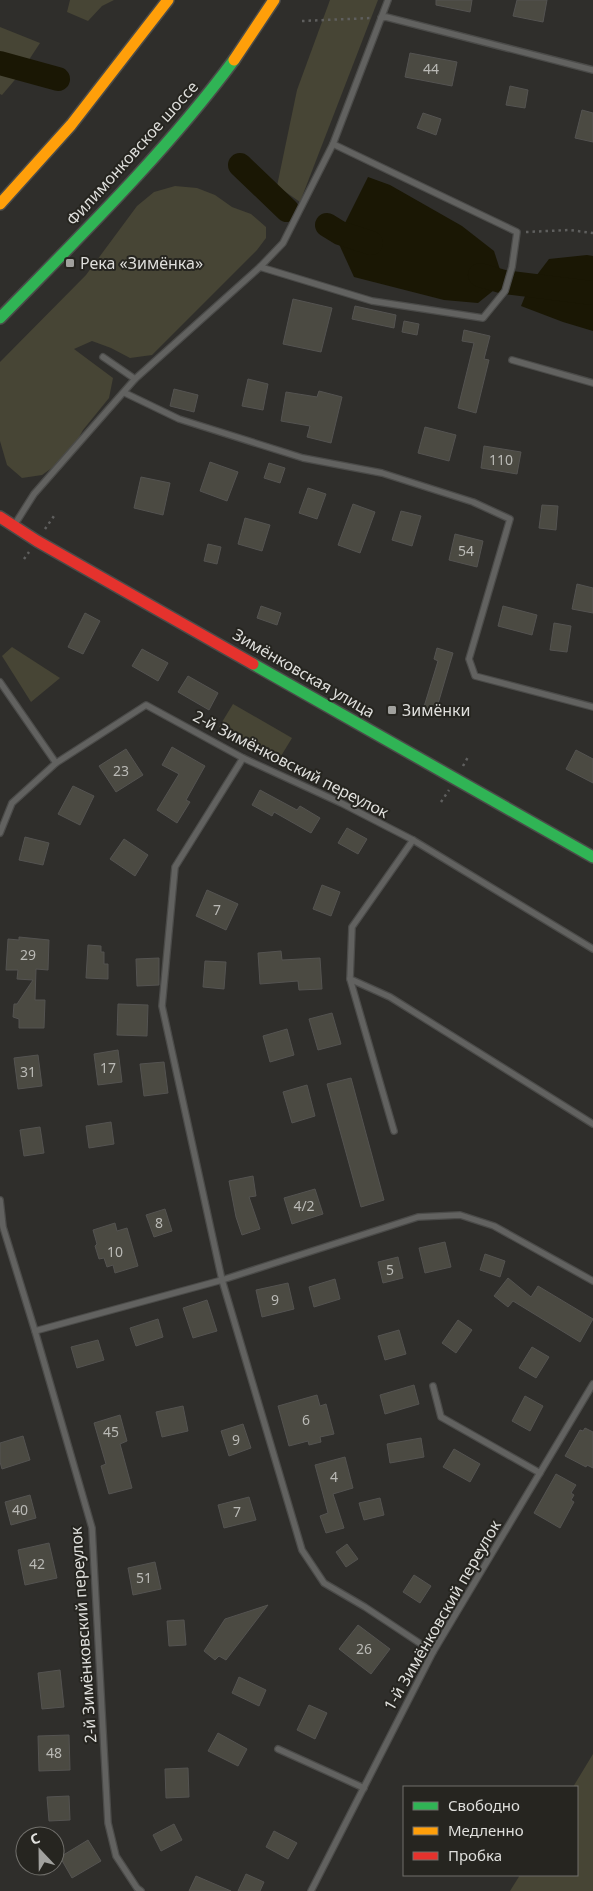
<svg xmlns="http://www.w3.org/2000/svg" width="593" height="1891" font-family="'Noto Sans',sans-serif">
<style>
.green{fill:#474535}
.water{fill:#1a1704}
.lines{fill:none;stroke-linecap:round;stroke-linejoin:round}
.river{stroke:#1a1704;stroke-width:24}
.building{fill:#4b4a42;stroke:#545351}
.lane-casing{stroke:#4b4b49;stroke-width:8}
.fast-casing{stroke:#4b4b49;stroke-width:14}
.slow-casing{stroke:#4b4b49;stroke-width:14}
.jam-casing{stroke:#4b4b49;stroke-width:14}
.path{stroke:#5f5f5e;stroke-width:2.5;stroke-dasharray:2.5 4;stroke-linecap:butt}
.lane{stroke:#626260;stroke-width:5.5}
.fast{stroke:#30b455;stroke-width:11}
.slow{stroke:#ff9f0a;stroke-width:11}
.jam{stroke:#e5322d;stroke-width:11}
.poi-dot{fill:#a1a19e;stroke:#262520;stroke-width:2}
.labels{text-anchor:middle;stroke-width:4;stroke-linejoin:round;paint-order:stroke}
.number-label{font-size:14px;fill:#babab6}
.street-label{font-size:16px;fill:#dfdfdc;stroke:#262520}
.poi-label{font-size:16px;fill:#dfdfdc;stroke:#262520;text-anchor:start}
</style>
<rect width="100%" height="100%" fill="#2f2e2b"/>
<g class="green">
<polygon points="70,0 114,0 102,6 88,21 67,12"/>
<polygon points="330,0 378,0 300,202 277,186 297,90"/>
<polygon points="0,27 40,43 19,75 2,95 0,94"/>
<polygon points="175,186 197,188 215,195 232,207 251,214 266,227 266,238 257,250 152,355 130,358 111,348 92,341 74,349 113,378 109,398 83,430 73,448 59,463 42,475 22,478 7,465 0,441 0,362 86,275 137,206 154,192"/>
<polygon points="12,647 60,678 31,702 2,656"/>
<polygon points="233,704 292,738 278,761 219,727"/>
<polygon points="593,1754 593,1891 510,1891 520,1875 577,1875 577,1787 573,1787"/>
</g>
<g class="water">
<polygon points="368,177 390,185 462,226 494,251 504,282 478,303 444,300 354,277 338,242 340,233"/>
<polygon points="587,255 593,256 593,331 563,322 521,306 530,284 549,259"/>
</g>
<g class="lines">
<g class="river">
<polyline points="0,63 58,79"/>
<polyline points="240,165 287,210"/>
<polyline points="327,225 340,233 371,243"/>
<polyline points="480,275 504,282 593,293"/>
</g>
</g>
<g class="building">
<polygon points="436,0 472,0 470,12 436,5"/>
<polygon points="517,0 547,0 543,22 513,16"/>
<polygon points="410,53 457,62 452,86 405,77"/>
<polygon points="510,86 528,90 525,108 506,105"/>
<polygon points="582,110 593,113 593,142 575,138"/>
<polygon points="423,113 441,119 436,135 417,128"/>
<polygon points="293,299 332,308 321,352 283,344"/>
<polygon points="355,306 396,315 394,328 352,319"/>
<polygon points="404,321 419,324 417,335 402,332"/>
<polygon points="464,330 490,336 484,359 489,360 476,413 458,408 474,343 462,341"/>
<polygon points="248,379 268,384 263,410 242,406"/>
<polygon points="174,389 198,395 194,412 170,406"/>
<polygon points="319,391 342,397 331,443 307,437 310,426 281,421 286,392 317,397"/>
<polygon points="425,427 456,435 449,461 418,453"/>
<polygon points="484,446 521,452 517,474 481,468"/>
<polygon points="210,462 238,472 227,501 200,491"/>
<polygon points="269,463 285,468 280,483 264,478"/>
<polygon points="141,477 170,483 163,515 134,508"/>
<polygon points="308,488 326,494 317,519 299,513"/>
<polygon points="353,504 375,512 360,553 338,545"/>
<polygon points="542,505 558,506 556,530 539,528"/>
<polygon points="401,511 421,516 412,546 392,540"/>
<polygon points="245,518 270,525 262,551 238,544"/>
<polygon points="455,534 483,541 477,567 449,560"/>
<polygon points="208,544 221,547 217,564 204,561"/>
<polygon points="577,584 593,588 593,613 572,609"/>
<polygon points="261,606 281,613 277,625 257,618"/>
<polygon points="503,606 537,615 532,635 498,626"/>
<polygon points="85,613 100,621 83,654 68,647"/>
<polygon points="554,623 571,626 567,652 550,650"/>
<polygon points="437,648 453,653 435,714 423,710 438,661 434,659"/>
<polygon points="142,649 168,663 158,681 132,666"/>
<polygon points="188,676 218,693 209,710 178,692"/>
<polygon points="172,747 205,766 186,800 190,802 177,823 157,810 179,774 162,765"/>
<polygon points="126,749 143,775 116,792 99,766"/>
<polygon points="576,750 593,759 593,783 566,769"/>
<polygon points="73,786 94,796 80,825 58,814"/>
<polygon points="260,790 297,810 300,806 320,818 311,833 274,812 272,816 252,805"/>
<polygon points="347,828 367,839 358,854 338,843"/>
<polygon points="25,837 49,843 43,865 19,860"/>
<polygon points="124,839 148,855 135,876 110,859"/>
<polygon points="322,885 340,892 331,916 313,909"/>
<polygon points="207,890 238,904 226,930 196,916"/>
<polygon points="19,937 49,940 48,970 36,969 35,1000 45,1000 44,1028 19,1028 19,1019 13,1017 14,1004 17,1004 33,980 17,979 18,970 6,970 8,939 19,940"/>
<polygon points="88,945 101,946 101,952 104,952 104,964 108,964 108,979 86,978"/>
<polygon points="281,951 282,960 320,958 322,989 299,990 298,981 260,984 258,953"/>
<polygon points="159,958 159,985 137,986 136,959"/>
<polygon points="205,961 226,962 224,989 203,987"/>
<polygon points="118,1004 148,1005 147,1036 117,1035"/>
<polygon points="332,1013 341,1044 318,1050 309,1019"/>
<polygon points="287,1029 294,1055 270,1062 263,1036"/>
<polygon points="118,1050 122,1082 98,1085 94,1054"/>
<polygon points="38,1055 42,1086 18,1089 14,1058"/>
<polygon points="164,1062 168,1093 144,1096 140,1064"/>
<polygon points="351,1078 384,1200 361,1207 327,1084"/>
<polygon points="307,1085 315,1116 292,1123 283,1092"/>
<polygon points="111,1122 114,1144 89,1148 86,1126"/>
<polygon points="40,1127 44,1153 24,1156 20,1130"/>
<polygon points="253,1176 256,1196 249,1197 260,1229 242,1235 236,1217 229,1181"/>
<polygon points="315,1189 323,1214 292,1224 284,1198"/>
<polygon points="165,1209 172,1231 154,1237 146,1215"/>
<polygon points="115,1223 117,1231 127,1228 138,1266 115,1273 113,1265 107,1267 104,1258 99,1259 95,1246 97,1244 93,1230"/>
<polygon points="445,1242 451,1267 425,1273 419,1248"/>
<polygon points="485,1254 505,1261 500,1277 480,1270"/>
<polygon points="398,1257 403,1278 383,1283 378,1262"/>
<polygon points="508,1278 531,1297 538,1286 593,1319 580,1342 513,1301 508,1307 494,1296"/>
<polygon points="335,1279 340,1299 314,1307 309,1287"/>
<polygon points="288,1283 294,1309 262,1317 256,1290"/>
<polygon points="207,1300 217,1331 193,1338 183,1308"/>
<polygon points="158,1319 163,1337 136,1346 130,1328"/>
<polygon points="458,1320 472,1330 456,1353 442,1343"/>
<polygon points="399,1330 406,1354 385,1360 378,1336"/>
<polygon points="98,1340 104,1360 77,1368 71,1347"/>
<polygon points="532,1347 549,1357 536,1378 519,1368"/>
<polygon points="414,1385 419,1404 385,1414 380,1395"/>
<polygon points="317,1395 320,1406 326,1404 334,1434 320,1437 321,1442 309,1445 308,1441 289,1446 278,1406"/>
<polygon points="525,1396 543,1406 530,1431 512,1421"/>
<polygon points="183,1406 188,1431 162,1437 156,1412"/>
<polygon points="120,1415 127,1441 120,1444 132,1488 109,1494 101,1466 106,1464 94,1423"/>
<polygon points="243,1424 251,1448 229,1456 221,1431"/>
<polygon points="585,1428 593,1432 593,1468 587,1465 586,1467 565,1456 580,1430 583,1431"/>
<polygon points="23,1436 30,1460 2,1469 0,1462 0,1443"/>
<polygon points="421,1438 424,1457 390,1463 387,1444"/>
<polygon points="454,1449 480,1464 470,1482 443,1467"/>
<polygon points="345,1457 353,1488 333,1494 344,1528 326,1533 320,1516 328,1513 315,1465"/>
<polygon points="556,1474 576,1485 571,1493 574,1495 571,1500 574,1502 560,1528 534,1513"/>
<polygon points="30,1495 36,1518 11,1525 5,1502"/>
<polygon points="249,1497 256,1520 224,1528 218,1505"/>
<polygon points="380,1498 384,1515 364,1520 359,1503"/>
<polygon points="49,1543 57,1578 25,1585 18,1550"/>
<polygon points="347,1544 358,1559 346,1567 336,1552"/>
<polygon points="155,1562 161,1589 133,1595 128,1568"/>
<polygon points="414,1575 431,1586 420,1603 403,1592"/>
<polygon points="268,1605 226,1660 219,1656 215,1660 204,1651 225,1619"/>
<polygon points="184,1620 186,1645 169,1646 167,1621"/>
<polygon points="358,1625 390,1649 371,1674 339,1649"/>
<polygon points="60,1670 64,1707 42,1709 38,1673"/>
<polygon points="239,1677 266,1690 259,1706 232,1693"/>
<polygon points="309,1705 327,1713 315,1739 297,1730"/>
<polygon points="218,1733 247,1749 238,1766 208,1751"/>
<polygon points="69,1735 70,1770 39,1771 38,1736"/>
<polygon points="188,1768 189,1797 166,1798 165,1769"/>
<polygon points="69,1796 70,1820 49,1821 47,1797"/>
<polygon points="174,1824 182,1840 161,1851 153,1835"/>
<polygon points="274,1831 297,1843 288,1859 266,1847"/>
<polygon points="88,1840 101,1861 72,1878 60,1857"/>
<polygon points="246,1874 264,1882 260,1891 238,1891"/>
<polygon points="196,1876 231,1891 189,1891"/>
</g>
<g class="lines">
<defs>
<g id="lane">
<polyline points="381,18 386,17 593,70"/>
<polyline points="260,267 372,301 483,318 505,291 512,267 517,232 333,144"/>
<polyline points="103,357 135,379"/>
<polyline points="512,360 593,383"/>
<polyline points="125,393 179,419 303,458 382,473 473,502 510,519 469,659 475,676 593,707"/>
<polyline points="15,524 34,494 135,379 260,267 283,243 333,144 388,0"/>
<polyline points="0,682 56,763"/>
<polyline points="243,758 175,867 162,1006 222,1280 302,1550 324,1583 365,1607 433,1652"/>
<polyline points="0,833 12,803 56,763 146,705 243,758 341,803 413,840 593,949"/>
<polyline points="413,840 352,927 350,979 390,997 593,1124"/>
<polyline points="350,979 394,1131"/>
<polyline points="0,1200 3,1227 35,1331 92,1528 108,1823 116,1856 137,1888 141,1891"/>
<polyline points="35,1331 222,1280 418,1217 460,1215 494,1226 593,1281"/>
<polyline points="433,1386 441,1417 540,1473"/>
<polyline points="278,1749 364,1788"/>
<polyline points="311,1891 433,1652 593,1384"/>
</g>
<g id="fast">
<path d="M 0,318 C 81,235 165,153 234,60"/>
<polyline points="253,664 593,857"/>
</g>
<g id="slow">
<polyline points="234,60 274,0"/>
<polyline points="0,204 71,125 168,0"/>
</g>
<polyline id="jam" points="0,517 37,541 253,664"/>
</defs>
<use href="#lane" class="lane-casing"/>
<use href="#fast" class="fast-casing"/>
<use href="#slow" class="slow-casing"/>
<use href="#jam" class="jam-casing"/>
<g class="path">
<polyline points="302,21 371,18"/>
<polyline points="526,232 569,230 593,233"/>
<polyline points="45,529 54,516"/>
<polyline points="24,559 29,552"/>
<polyline points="463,766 468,757"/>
<polyline points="441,802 449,790"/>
</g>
<use href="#lane" class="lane"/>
<use href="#fast" class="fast"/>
<use href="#slow" class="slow"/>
<use href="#jam" class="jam"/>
</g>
<g class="poi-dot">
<rect x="65" y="258" width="10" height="10" rx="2.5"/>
<rect x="387" y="705" width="10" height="10" rx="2.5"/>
</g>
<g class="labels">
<g class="number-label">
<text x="431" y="74">44</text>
<text x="501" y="465">110</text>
<text x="466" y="556">54</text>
<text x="121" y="776">23</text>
<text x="217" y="915">7</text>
<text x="28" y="960">29</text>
<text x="108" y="1073">17</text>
<text x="28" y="1077">31</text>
<text x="304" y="1211">4/2</text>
<text x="159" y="1228">8</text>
<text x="115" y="1257">10</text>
<text x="390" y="1275">5</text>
<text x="275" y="1305">9</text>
<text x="306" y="1425">6</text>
<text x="111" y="1437">45</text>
<text x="236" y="1445">9</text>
<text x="334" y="1482">4</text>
<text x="20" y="1515">40</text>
<text x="237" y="1517">7</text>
<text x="37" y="1569">42</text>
<text x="144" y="1583">51</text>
<text x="364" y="1654">26</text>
<text x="54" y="1758">48</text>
</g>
<g class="street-label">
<text transform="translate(132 153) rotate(-48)" y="6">Филимонковское шоссе</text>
<text transform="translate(304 673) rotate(30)" y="6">Зимёнковская улица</text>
<text transform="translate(291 764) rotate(27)" y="6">2-й Зимёнковский переулок</text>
<text transform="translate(442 1615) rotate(-60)" y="6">1-й Зимёнковский переулок</text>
<text transform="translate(83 1635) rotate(-94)" y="6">2-й Зимёнковский переулок</text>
</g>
<g class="poi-label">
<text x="80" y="269">Река «Зимёнка»</text>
<text x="402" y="716">Зимёнки</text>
</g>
</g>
<rect x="403" y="1786" width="175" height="90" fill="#262520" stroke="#706f6b"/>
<rect x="413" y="1802" width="25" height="8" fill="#30b455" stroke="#706f6b"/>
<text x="448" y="1811" font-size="15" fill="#dfdfdc">Свободно</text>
<rect x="413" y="1827" width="25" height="8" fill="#ff9f0a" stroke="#706f6b"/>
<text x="448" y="1836" font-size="15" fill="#dfdfdc">Медленно</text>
<rect x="413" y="1852" width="25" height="8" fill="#e5322d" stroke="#706f6b"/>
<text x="448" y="1861" font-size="15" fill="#dfdfdc">Пробка</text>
<g transform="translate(40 1851) rotate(338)"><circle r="24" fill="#262520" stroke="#706f6b"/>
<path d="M0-4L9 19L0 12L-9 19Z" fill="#a1a19e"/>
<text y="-8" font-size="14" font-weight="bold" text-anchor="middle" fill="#dfdfdc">С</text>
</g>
</svg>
